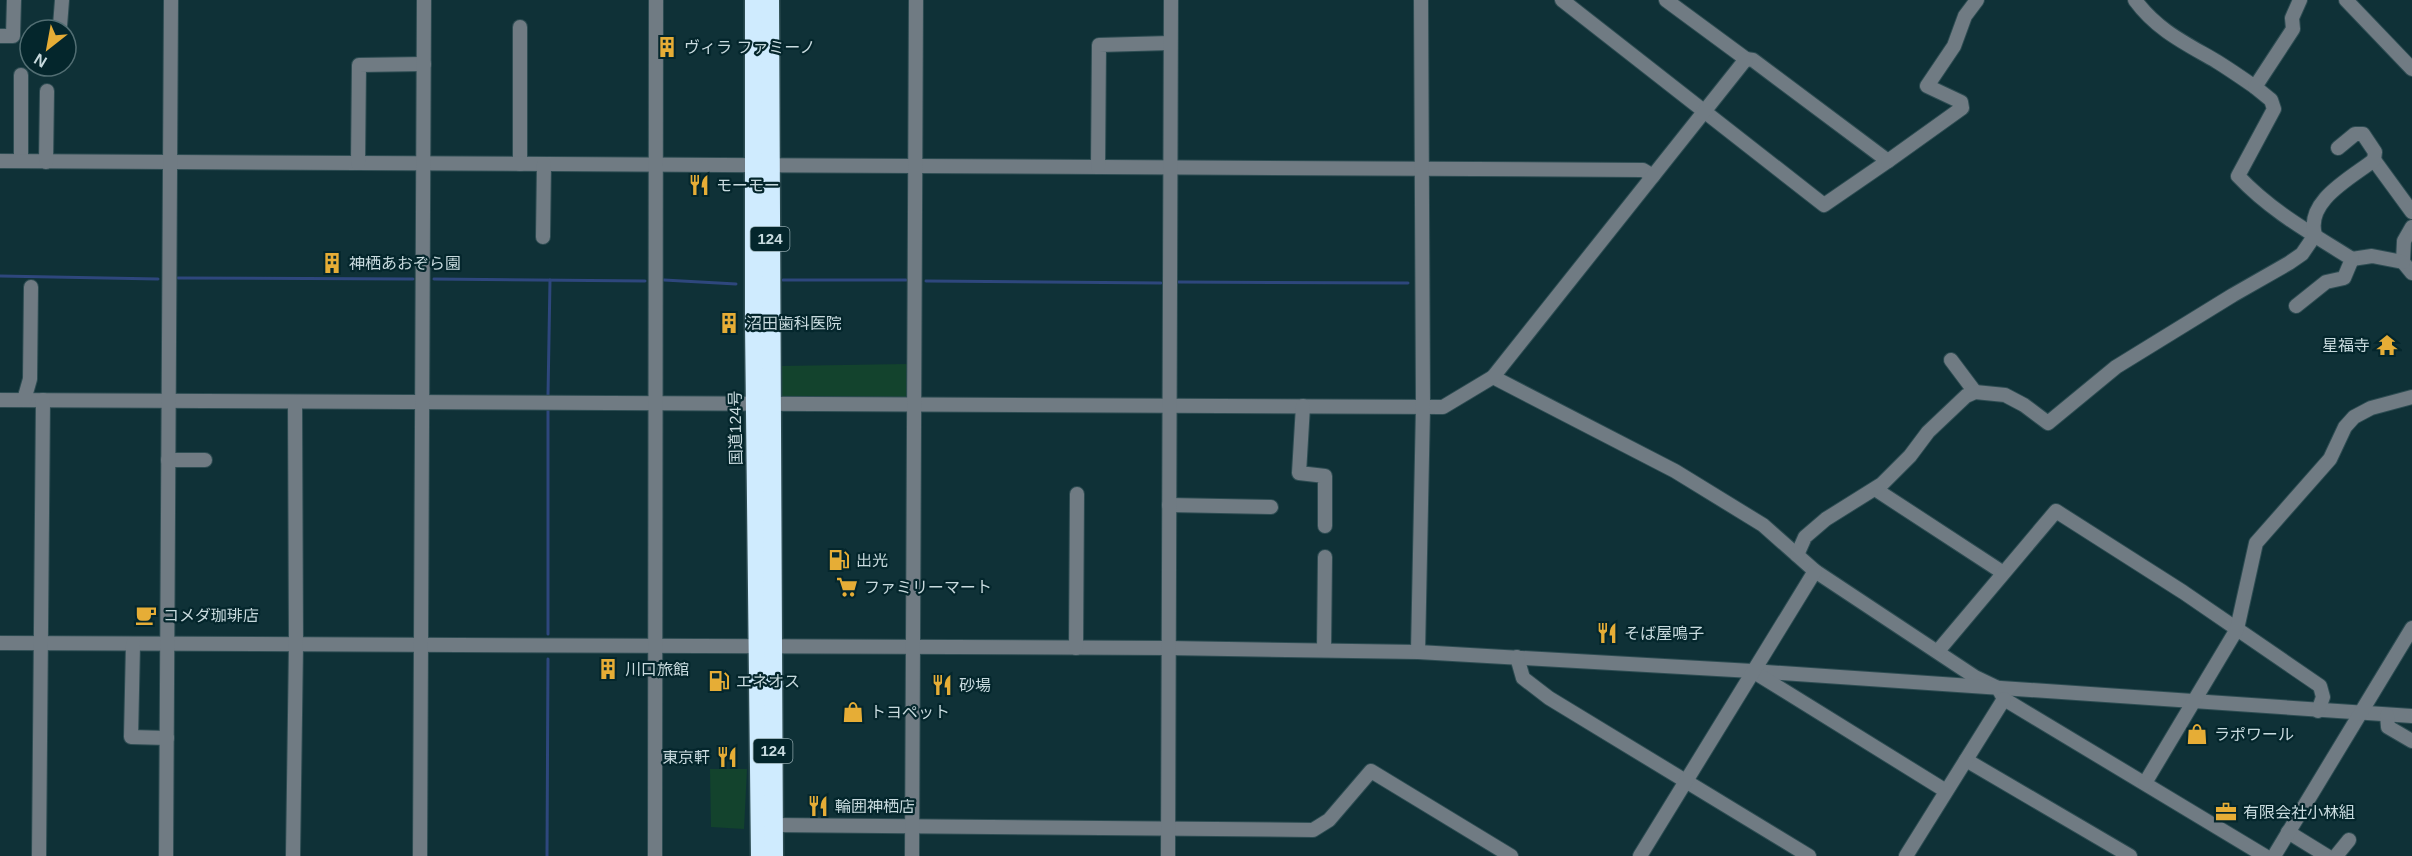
<svg xmlns="http://www.w3.org/2000/svg" width="2412" height="856" font-family="Helvetica,'Noto Sans JP',sans-serif">
<style>
.green{fill:#13432d}
.lines{fill:none;stroke-linecap:round;stroke-linejoin:round}
.stream{stroke:#2e477d;stroke-width:3}
.minor-casing{stroke:#2d4c52;stroke-width:16}
.highway-casing{stroke:#2d4c52;stroke-width:21}
.minor{stroke:#707b83;stroke-width:14}
.highway{stroke:#cfebfe;stroke-width:18}
.labels{text-anchor:middle;stroke-width:4.5;stroke-linejoin:round;paint-order:stroke}
.shield{fill:#04262c;stroke:#8da4a9;stroke-width:1.5}
.shield-label{font-size:15px;font-weight:bold;fill:#c8dade}
.poi-label{font-size:16px;fill:#c8dade;stroke:#04262c;text-anchor:start}
.street-label{font-size:16px;fill:#c8dade;stroke:#04262c}
</style>
<rect width="100%" height="100%" fill="#0f3137"/>
<g class="green">
<polygon points="907,364 907,398 781,400 780,366"/>
<polygon points="710,769 747,769 744,829 711,827"/>
</g>
<g class="lines">
<g class="stream">
<polyline points="0,276 158,279"/>
<polyline points="178,278 413,279"/>
<polyline points="434,279 645,281"/>
<polyline points="664,280 736,284"/>
<polyline points="783,280 906,280"/>
<polyline points="926,281 1161,283"/>
<polyline points="1178,282 1408,283"/>
<polyline points="548,395 550,280"/>
<polyline points="548,634 548,410"/>
<polyline points="547,856 548,659"/>
</g>
<defs>
<g id="minor">
<polyline points="1562,0 1824,205 1888,161 1753,60 1746,59"/>
<path d="M 2135,0 C 2157,30 2185,43 2216,61 C 2229,69 2242,78 2255,87"/>
<polyline points="2346,0 2412,69"/>
<polyline points="60,26 62,0"/>
<polyline points="520,27 520,164"/>
<polyline points="0,36 13,36 14,0"/>
<polyline points="21,75 21,161"/>
<polyline points="2374,160 2412,212"/>
<polyline points="0,161 1643,170 1653,176"/>
<polyline points="1888,161 1962,108 1961,102 1927,86 1954,46 1965,16 1977,0"/>
<polyline points="46,162 47,91"/>
<polyline points="358,163 359,65 424,64"/>
<polyline points="1098,167 1099,45 1170,43"/>
<polyline points="2412,227 2404,241 2403,262 2412,273"/>
<polyline points="543,237 544,164"/>
<polyline points="2352,259 2372,256 2403,262"/>
<path d="M 2296,306 L 2326,282 L 2344,278 L 2352,259 C 2311,233 2272,212 2238,176 L 2274,109 L 2271,100 L 2255,87 L 2293,29 L 2292,18 L 2300,0"/>
<polyline points="1951,360 1975,392"/>
<polyline points="1493,377 1675,471 1763,525 1815,571 1975,677 1998,688 2004,699 2265,856"/>
<polyline points="0,400 1443,407 1493,377 1746,59 1666,0"/>
<polyline points="24,400 30,379 31,287"/>
<polyline points="1303,406 1299,473 1325,476 1325,526"/>
<polyline points="168,460 205,460"/>
<polyline points="1875,489 2002,572"/>
<polyline points="1169,505 1271,507"/>
<path d="M 1797,555 L 1805,537 L 1826,519 L 1882,484 L 1910,456 L 1928,432 L 1966,396 L 1975,392 L 2005,395 L 2024,405 L 2048,423 L 2116,367 L 2233,295 L 2289,263 L 2302,254 L 2315,235 C 2305,201 2351,178 2374,160 L 2375,152 L 2363,134 L 2355,134 L 2338,148"/>
<polyline points="0,643 1168,648 1418,652 1752,671 2412,716"/>
<polyline points="133,644 131,737 167,738"/>
<polyline points="1076,648 1077,494"/>
<polyline points="1324,650 1325,557"/>
<polyline points="1938,651 2056,511 2183,592 2320,686 2323,697 2318,711"/>
<polyline points="1418,652 1423,407 1421,0"/>
<polyline points="1517,657 1523,678 1549,698 1809,856"/>
<polyline points="1754,672 1946,791"/>
<polyline points="2387,715 2388,727 2412,741"/>
<polyline points="1966,760 2130,856"/>
<polyline points="2145,783 2237,629 2256,543 2330,459 2345,427 2354,417 2371,408 2412,397"/>
<polyline points="773,825 1313,830 1329,820 1371,771 1511,856"/>
<polyline points="2288,832 2327,856"/>
<polyline points="39,856 43,400"/>
<polyline points="166,856 171,0"/>
<polyline points="293,856 296,645 295,402"/>
<polyline points="420,856 424,0"/>
<polyline points="655,856 656,0"/>
<polyline points="912,856 916,0"/>
<polyline points="1168,856 1171,0"/>
<polyline points="1640,856 1815,571"/>
<polyline points="1906,856 2004,699"/>
<polyline points="2274,856 2412,628"/>
<polyline points="2336,856 2349,840"/>
</g>
<g id="highway">
<polyline points="754,0 754,324 760,856"/>
<polyline points="770,0 774,856"/>
</g>
</defs>
<use href="#minor" class="minor-casing"/>
<use href="#highway" class="highway-casing"/>
<use href="#minor" class="minor"/>
<use href="#highway" class="highway"/>
</g>
<defs>
<symbol id="building-bare" viewBox="-9 -9 18 18"><path d="M-4-6H4V6H1V3H-1V6H-4ZM-2.5-4.3h1.7v1.8h-1.7ZM.8-4.3h1.7v1.8H.8ZM-2.5-1h1.7V.8h-1.7ZM.8-1h1.7V.8H.8Z" fill="#e6ad36" stroke="#04262c" stroke-width="2.5" paint-order="stroke"/></symbol>
<symbol id="restaurant-bare" viewBox="-9 -9 18 18"><path d="M-5-6h1v4h1v-4h1v4h1v-4h1v5L-1.5 .5V6h-2V.5L-5-1ZM5-6V6H3V1.5H1.5Q1.5-4 5-6Z" fill="#e6ad36" stroke="#04262c" stroke-width="2.5" paint-order="stroke"/></symbol>
<symbol id="temple-bare" viewBox="-9 -9 18 18"><path d="M0-6L5-2H3V0L6.5 2.5H4V6H1.5V3h-3V6H-4V2.5H-6.5L-3 0V-2H-5Z" fill="#e6ad36" stroke="#04262c" stroke-width="2.5" paint-order="stroke"/></symbol>
<symbol id="fuel-bare" viewBox="-9 -9 18 18"><path d="M-5.5-6h7V0h2V4h1.3V-2.5L3-4.5l.8-.8L6-3V5H2.5V1h-1V6h-7ZM-4.2-4.7v3.2H.2V-4.7Z" fill="#e6ad36" stroke="#04262c" stroke-width="2.5" paint-order="stroke"/></symbol>
<symbol id="supermarket-bare" viewBox="-9 -9 18 18"><path d="M-6-5.5h2.5l.6 2H6L4.5 2H-2.5L-4.4-4H-6ZM-1.5 3.2a1.3 1.3 0 1 0 .1 0ZM3 3.2a1.3 1.3 0 1 0 .1 0Z" fill="#e6ad36" stroke="#04262c" stroke-width="2.5" paint-order="stroke"/></symbol>
<symbol id="cafe-bare" viewBox="-9 -9 18 18"><path d="M-5.5-4.5H6V0H3Q3 3.5 0 3.5H-2.5Q-5.5 3.5-5.5 0ZM3-3.2v2h1.7v-2ZM-6 4.5H4V6H-6Z" fill="#e6ad36" stroke="#04262c" stroke-width="2.5" paint-order="stroke"/></symbol>
<symbol id="shop-bare" viewBox="-9 -9 18 18"><path d="M-5-2.5h2.3a2.7 3.5 0 0 1 5.4 0H5L5.5 6h-11ZM-1.5-2.5h3a1.5 2.3 0 0 0-3 0Z" fill="#e6ad36" stroke="#04262c" stroke-width="2.5" paint-order="stroke"/></symbol>
<symbol id="office-bare" viewBox="-9 -9 18 18"><path d="M-6-3h4V-5.5h4V-3h4V5H-6ZM-1-4.5V-3h2v-1.5ZM-6 0V1H6V0Z" fill="#e6ad36" stroke="#04262c" stroke-width="2.5" paint-order="stroke"/></symbol>
</defs>
<g fill-rule="evenodd">
<use href="#building-bare" x="652" y="32" width="30" height="30"/>
<use href="#restaurant-bare" x="684" y="170" width="30" height="30"/>
<use href="#building-bare" x="317" y="248" width="30" height="30"/>
<use href="#building-bare" x="714" y="308" width="30" height="30"/>
<use href="#temple-bare" x="2372" y="330" width="30" height="30"/>
<use href="#fuel-bare" x="824" y="545" width="30" height="30"/>
<use href="#supermarket-bare" x="832" y="572" width="30" height="30"/>
<use href="#cafe-bare" x="131" y="600" width="30" height="30"/>
<use href="#restaurant-bare" x="1592" y="618" width="30" height="30"/>
<use href="#building-bare" x="593" y="654" width="30" height="30"/>
<use href="#fuel-bare" x="704" y="666" width="30" height="30"/>
<use href="#restaurant-bare" x="927" y="670" width="30" height="30"/>
<use href="#shop-bare" x="838" y="697" width="30" height="30"/>
<use href="#shop-bare" x="2182" y="719" width="30" height="30"/>
<use href="#restaurant-bare" x="712" y="742" width="30" height="30"/>
<use href="#restaurant-bare" x="803" y="791" width="30" height="30"/>
<use href="#office-bare" x="2211" y="797" width="30" height="30"/>
</g>
<g class="labels">
<g class="shield">
<rect x="750.5" y="227" width="39" height="24" rx="4.5"/>
<rect x="753.5" y="739" width="39" height="24" rx="4.5"/>
</g>
<g class="shield-label">
<text x="770" y="244">124</text>
<text x="773" y="756">124</text>
</g>
<g class="poi-label">
<text x="684" y="53">ヴィラ ファミーノ</text>
<text x="716" y="191">モーモー</text>
<text x="349" y="269">神栖あおぞら園</text>
<text x="746" y="329">沼田歯科医院</text>
<text x="2370" y="351" text-anchor="end">星福寺</text>
<text x="856" y="566">出光</text>
<text x="864" y="593">ファミリーマート</text>
<text x="163" y="621">コメダ珈琲店</text>
<text x="1624" y="639">そば屋鳴子</text>
<text x="625" y="675">川口旅館</text>
<text x="736" y="687">エネオス</text>
<text x="959" y="691">砂場</text>
<text x="870" y="718">トヨペット</text>
<text x="2214" y="740">ラポワール</text>
<text x="710" y="763" text-anchor="end">東京軒</text>
<text x="835" y="812">輪囲神栖店</text>
<text x="2243" y="818">有限会社小林組</text>
</g>
<g class="street-label">
<text transform="translate(735 428) rotate(-91)" y="6">国道124号</text>
</g>
</g>
<g transform="translate(48 48) rotate(211)"><circle r="28" fill="#04262c" stroke="#526e73" stroke-width="1.5"/>
<path d="M0-4.5L10 22L0 15L-10 22Z" fill="#e6ad36"/>
<text y="-9" font-size="16" font-weight="bold" text-anchor="middle" fill="#c8dade">N</text>
</g>
</svg>
